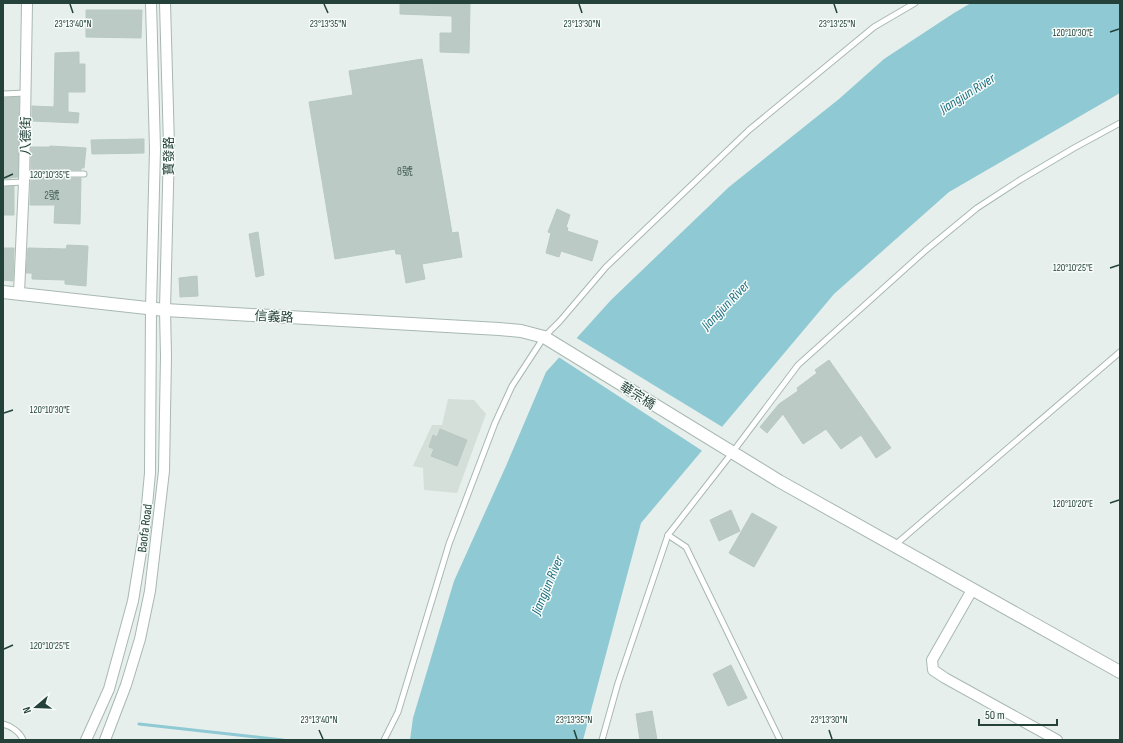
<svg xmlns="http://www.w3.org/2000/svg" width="1123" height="743" font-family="'Sofia Sans Condensed','Noto Sans TC',sans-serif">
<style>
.built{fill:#d4dfda}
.water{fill:#8ec9d4}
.pier{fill:#e6efeb}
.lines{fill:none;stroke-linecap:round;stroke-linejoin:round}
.stream{stroke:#8ec9d4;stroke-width:3}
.building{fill:#bbcac4;stroke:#b8c9c2}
.service-casing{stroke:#a8b8b2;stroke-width:7}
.minor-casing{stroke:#a8b8b2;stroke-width:12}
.tertiary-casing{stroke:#a8b8b2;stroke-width:14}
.service{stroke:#fff;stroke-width:5}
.minor{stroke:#fff;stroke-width:10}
.tertiary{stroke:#fff;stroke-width:12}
.ticks{fill:none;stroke:#24423a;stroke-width:1.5}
.labels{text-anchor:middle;stroke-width:3;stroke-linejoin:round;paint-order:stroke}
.number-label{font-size:11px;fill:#4a645c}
.street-label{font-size:13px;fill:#24423a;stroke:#f7fbf9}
.water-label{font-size:14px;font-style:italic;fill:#1c6f80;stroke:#f7fbf9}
.ticks-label{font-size:10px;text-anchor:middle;fill:#24423a;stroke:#f7fbf9;stroke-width:3;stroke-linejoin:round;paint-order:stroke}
</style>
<rect width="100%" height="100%" fill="#e6efeb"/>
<polygon class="built" points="448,399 474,400 486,414 457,493 424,490 423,468 413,466 432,425 442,425"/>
<polygon class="water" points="971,3 1120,3 1120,93 949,192 834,294 641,523 583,740 410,740 413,718 454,581 506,466 546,372 611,300 729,187 839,99 884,59 954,13"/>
<polygon class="pier" points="575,337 724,428 704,452 557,356"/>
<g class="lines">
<polyline class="stream" points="139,724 283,740"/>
</g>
<g class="building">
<polygon points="400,3 470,4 469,53 440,52 440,33 452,33 452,16 400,14"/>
<polygon points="86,10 142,10 141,38 86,37"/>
<polygon points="79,52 79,64 85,64 85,92 68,92 68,112 79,113 78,123 32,121 32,106 54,107 55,53"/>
<polygon points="422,59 452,233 458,232 462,257 422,264 425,279 406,283 401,254 396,254 395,249 335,259 309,102 353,95 349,71"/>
<polygon points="19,97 18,177 3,179 3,98"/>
<polygon points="144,139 144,153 92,154 91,140"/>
<polygon points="50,146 86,148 84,168 81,168 81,170 31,170 31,147 50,147"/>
<polygon points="31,178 81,178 80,224 54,223 55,205 30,205"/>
<polygon points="14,186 14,215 3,215 3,187"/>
<polygon points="557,209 570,215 566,227 568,228 567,231 598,241 592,261 561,251 559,257 546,253 551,233 548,232"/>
<polygon points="258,232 264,275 256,277 249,234"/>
<polygon points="67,245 88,246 86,286 65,284 65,280 32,279 32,273 26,273 28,248 66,249"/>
<polygon points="3,248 14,248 13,281 3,280"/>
<polygon points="197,276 198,296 180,297 179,278"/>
<polygon points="829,360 891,448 876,458 861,435 841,449 826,429 803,444 783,414 767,433 760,427 779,404 798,391 797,388 817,373 815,370"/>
<polygon points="440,429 467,440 457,466 431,456 434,449 429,447 433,435 437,437"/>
<polygon points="731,510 740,531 719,541 710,520"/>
<polygon points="752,513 777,527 754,567 729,553"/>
<polygon points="731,665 747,698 728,706 713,674"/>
<polygon points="652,711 657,740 640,740 636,714"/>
</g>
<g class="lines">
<defs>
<g id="service">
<polyline points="3,94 26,93"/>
<polyline points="24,174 84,174"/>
<polyline points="3,183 24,182"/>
<polyline points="668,535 686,547 780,740"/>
<polyline points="895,545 1120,352"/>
<path d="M 3,724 C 11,726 20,732 23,740"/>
<polyline points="384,740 398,712 449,544 495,423 512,386 544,337 560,321 606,267 749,130 874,27 915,3"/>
<polyline points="602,740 618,683 668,535 732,453 798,365 926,250 977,208 1020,180 1074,148 1120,123"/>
</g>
<g id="minor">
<polyline points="19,293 24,182 27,3"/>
<polyline points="972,590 932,660 933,670 945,678 1057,740"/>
<polyline points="86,740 109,689 133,601 145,527 150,473 151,308 155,149 151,3"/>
<polyline points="105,740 126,685 140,639 150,591 164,471 166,356 165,310 169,146 165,3"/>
</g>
<polyline id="tertiary" points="3,292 165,310 499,329 521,331 544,337 779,481 1120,672"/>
</defs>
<use href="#service" class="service-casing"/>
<use href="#minor" class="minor-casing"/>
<use href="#tertiary" class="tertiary-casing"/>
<use href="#service" class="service"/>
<use href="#minor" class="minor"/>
<use href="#tertiary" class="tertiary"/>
</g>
<path class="ticks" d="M 70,4 L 73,13M 324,4 L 328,13M 579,4 L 582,13M 834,4 L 837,13M 1110,32 L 1119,29M 4,178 L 13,174M 1110,268 L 1119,265M 4,413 L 13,410M 1110,503 L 1119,500M 4,649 L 13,645M 319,730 L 323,739M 574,730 L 577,739M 829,730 L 832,739"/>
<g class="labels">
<g class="number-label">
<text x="405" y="175">8號</text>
<text x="52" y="199">2號</text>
</g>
<g class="street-label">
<text transform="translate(25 136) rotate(-89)" y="5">八德街</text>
<text transform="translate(168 156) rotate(-90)" y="5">寶發路</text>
<text transform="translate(274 316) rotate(3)" y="5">信義路</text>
<text transform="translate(638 395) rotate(32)" y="5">華宗橋</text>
<text transform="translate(144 528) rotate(-83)" y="5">Baofa Road</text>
</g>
<g class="water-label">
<text transform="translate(967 93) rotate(-32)" y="5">Jiangjun River</text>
<text transform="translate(725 305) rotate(-46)" y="5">Jiangjun River</text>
<text transform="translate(547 585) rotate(-67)" y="5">Jiangjun River</text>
</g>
</g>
<g class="ticks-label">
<text x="73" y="27">23°13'40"N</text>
<text x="328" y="27">23°13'35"N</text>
<text x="582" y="27">23°13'30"N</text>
<text x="837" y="27">23°13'25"N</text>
<text x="1073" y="36">120°10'30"E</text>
<text x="50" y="178">120°10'35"E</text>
<text x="1073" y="271">120°10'25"E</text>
<text x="50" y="413">120°10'30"E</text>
<text x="1073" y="507">120°10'20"E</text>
<text x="50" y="649">120°10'25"E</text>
<text x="319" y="723">23°13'40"N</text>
<text x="574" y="723">23°13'35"N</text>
<text x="829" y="723">23°13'30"N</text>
</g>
<rect width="1123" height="743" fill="none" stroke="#24423a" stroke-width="8"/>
<g transform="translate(36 707) rotate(251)" stroke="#f7fbf9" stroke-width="3" paint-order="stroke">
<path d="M0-3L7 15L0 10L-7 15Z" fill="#24423a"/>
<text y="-6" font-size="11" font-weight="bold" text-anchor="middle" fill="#24423a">N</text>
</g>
<path d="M979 719v6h78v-6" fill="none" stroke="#24423a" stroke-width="2"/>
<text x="985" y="719" font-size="12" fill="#24423a" stroke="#f7fbf9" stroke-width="3" paint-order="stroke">50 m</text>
</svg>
